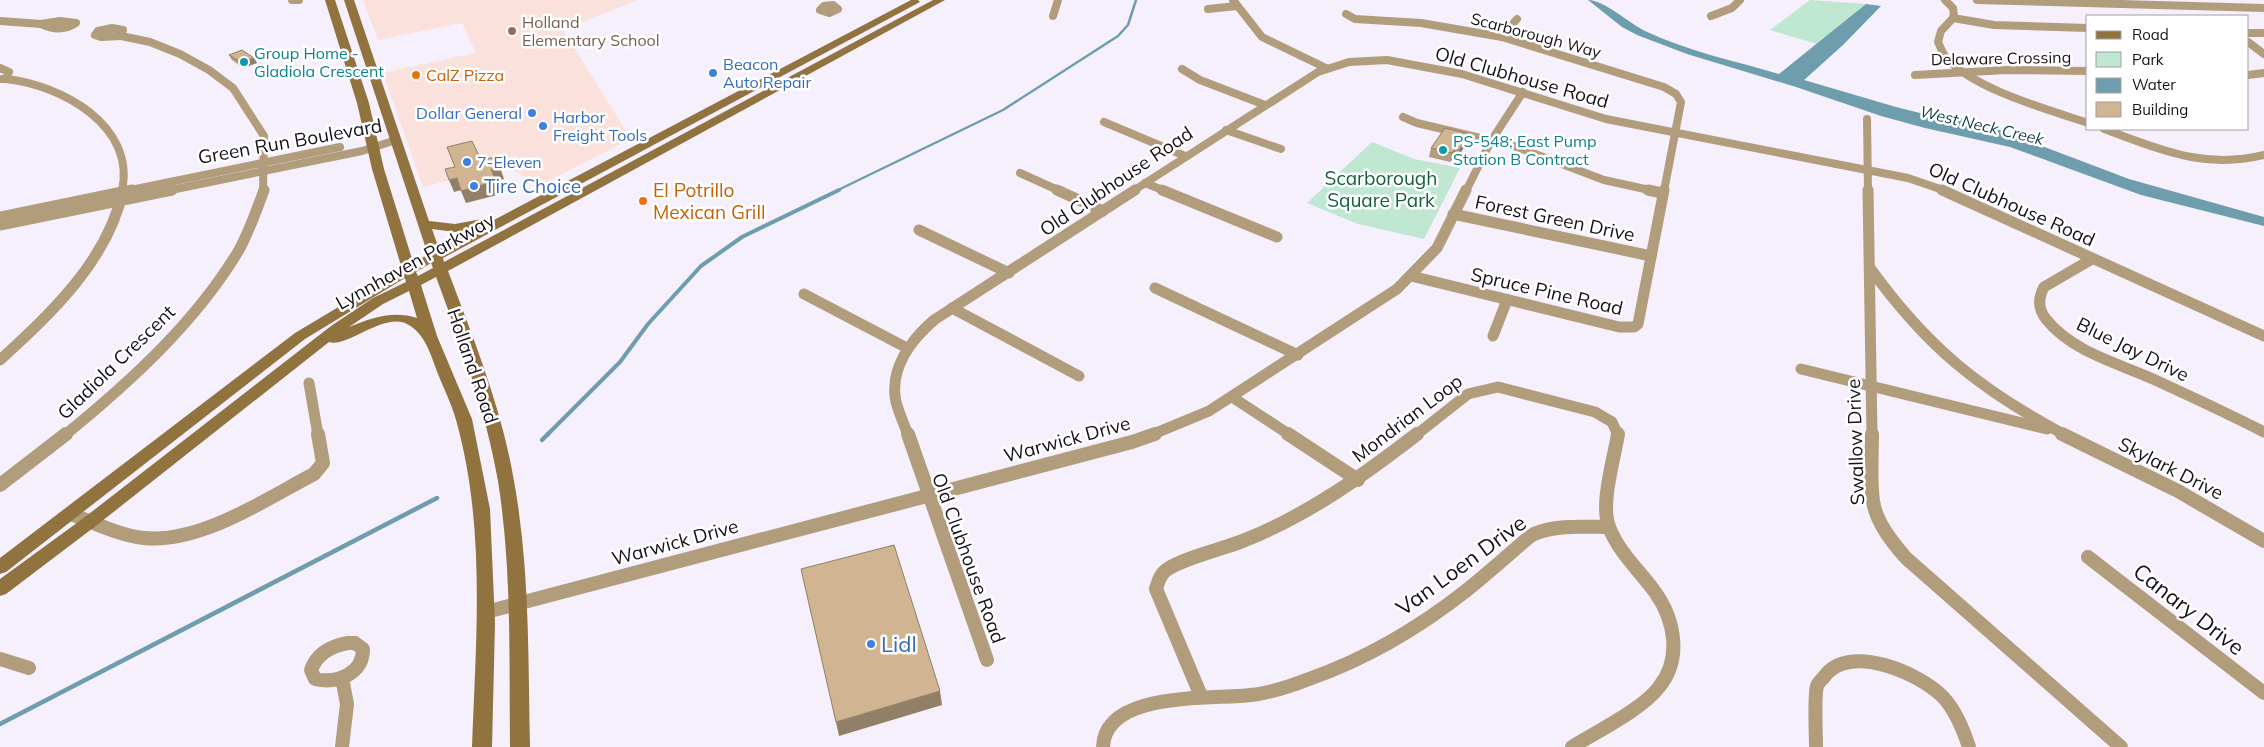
<svg xmlns="http://www.w3.org/2000/svg" width="2264" height="747" font-family="Mulish,sans-serif">
<style>
.commercial{fill:#fbe1dc}
.education{fill:#fbe1db}
.green{fill:#bfe7d1}
.water{fill:#6e9ead}
.lines{fill:none;stroke-linecap:round;stroke-linejoin:round}
.stream-far2{stroke:#6e9ead;stroke-width:2.5}
.stream-far1{stroke:#6e9ead;stroke-width:4}
.stream{stroke:#6e9ead;stroke-width:4.5}
.street-far2{stroke:#b19c7b;stroke-width:8}
.street-far1{stroke:#b19c7b;stroke-width:11}
.street{stroke:#b19c7b;stroke-width:14}
.secondary{fill:#91733f;fill-rule:evenodd}
.wall{fill:#b49c7e}
.shaded-wall{fill:#927f67}
.building{fill:#d1b593;stroke:#927f67}
.education-dot{fill:#8d6e63;stroke:#fff;stroke-width:2}
.culture-dot{fill:#0f9aa8;stroke:#fff;stroke-width:2}
.shop-dot{fill:#3f7fe0;stroke:#fff;stroke-width:2}
.food-dot{fill:#e8710a;stroke:#fff;stroke-width:2}
.labels{text-anchor:middle;stroke-width:5;stroke-linejoin:round;paint-order:stroke}
.far-education-label{font-size:16px;fill:#785e54;stroke:#fff;text-anchor:start}
.far-street-label{font-size:16px;fill:#17111c;stroke:#fff}
.far-culture-label{font-size:16px;fill:#0d838f;stroke:#fff;text-anchor:start}
.far-shop-label{font-size:16px;fill:#366cbe;stroke:#fff;text-anchor:start}
.far-food-label{font-size:16px;fill:#c56008;stroke:#fff;text-anchor:start}
.far-water-label{font-size:16px;font-style:italic;fill:#14404c;stroke:#fff}
.street-label{font-size:19px;fill:#17111c;stroke:#fff}
.park-label{font-size:19px;fill:#145e40;stroke:#fff}
.shop-label{font-size:19px;fill:#366cbe;stroke:#fff;text-anchor:start}
.food-label{font-size:19px;fill:#c56008;stroke:#fff;text-anchor:start}
.near-street-label{font-size:22px;fill:#17111c;stroke:#fff}
.near-shop-label{font-size:22px;fill:#366cbe;stroke:#fff;text-anchor:start}
</style>
<rect width="100%" height="100%" fill="#f6effc"/>
<polygon class="commercial" points="563,30 631,139 542,184 503,166 423,187 383,73 539,39"/>
<polygon class="education" points="363,0 638,0 538,39 476,53 462,23 378,40"/>
<g class="green">
<polygon points="1810,0 1866,4 1817,44 1770,30"/>
<polygon points="1372,142 1414,159 1460,168 1424,239 1358,224 1307,203"/>
</g>
<path class="water" d="M 1588,0 C 1604,0 1629,23 1645,31 C 1687,51 1735,61 1779,74 L 1866,4 L 1881,6 L 1843,45 L 1804,80 L 1896,107 L 1920,113 L 1971,119 L 2129,179 L 2264,217 L 2264,226 L 2141,195 L 2010,147 L 1925,128 L 1881,116 L 1796,87 L 1687,54 L 1637,35 L 1622,27 Z"/>
<g class="lines">
<polyline class="stream-far2" points="836,191 1003,110 1118,36 1128,25 1136,0"/>
<polyline class="stream-far1" points="547,435 620,362 648,324 701,266 742,237 839,190"/>
<g class="stream">
<polyline points="542,440 548,434"/>
<polyline points="0,724 437,498"/>
</g>
<g class="street-far2">
<polyline points="292,0 299,0"/>
<polyline points="1233,0 1262,37 1326,68"/>
<path d="M 1945,0 L 1953,8 L 1954,17 L 1941,31 L 1938,42 C 1940,46 1942,52 1945,56 C 1970,88 2049,110 2088,123"/>
<polyline points="1977,0 2264,8"/>
<polygon points="833,5 838,9 829,13 820,10 824,6"/>
<polyline points="1208,9 1237,6"/>
<polyline points="1346,14 1355,19 1421,23 1502,37 1664,87 1676,94 1681,102 1664,191"/>
<polyline points="1053,16 1058,0"/>
<polyline points="1711,16 1732,8 1740,0"/>
<polyline points="1953,18 1994,25 2088,28"/>
<polyline points="0,21 41,24"/>
<path d="M 60,21 L 76,23 C 64,31 53,30 41,24 Z"/>
<polygon points="112,28 123,30 121,36 101,37 95,35 98,31"/>
<polyline points="2248,33 2264,33"/>
<polyline points="121,36 150,42 180,54 209,70 233,88 264,136 263,191"/>
<polyline points="1502,37 1517,19"/>
<polyline points="2248,42 2264,54"/>
<polyline points="0,68 9,72 6,79 2,79"/>
<polyline points="1182,69 1200,80 1265,105"/>
<polyline points="1915,75 2007,70 2088,71"/>
<polyline points="2248,75 2264,73"/>
<path d="M 6,79 C 61,85 136,125 122,191"/>
<polyline points="1403,117 1417,123 1514,146 1604,180 1654,191"/>
<polyline points="1867,119 1868,191"/>
<polyline points="1104,122 1185,156"/>
<path d="M 2104,129 C 2160,149 2203,170 2264,155"/>
<polyline points="1226,130 1281,149"/>
<polyline points="1020,173 1060,191"/>
<polyline points="1145,183 1165,191"/>
<polyline points="126,191 340,147"/>
<polyline points="166,191 362,151 396,140"/>
<polyline points="1133,191 1318,72 1349,62 1387,60 1462,74 1606,119 1908,178 1946,191"/>
<polyline points="1466,191 1491,141 1523,92"/>
</g>
<g class="street-far1">
<polyline points="1057,190 1103,211"/>
<polyline points="1162,190 1277,237"/>
<polyline points="1648,190 1662,193"/>
<polyline points="1868,190 1872,435"/>
<polyline points="1942,190 2264,336"/>
<polyline points="1453,214 1651,256"/>
<polyline points="0,217 132,190"/>
<polyline points="0,225 172,190"/>
<polyline points="919,230 1009,273"/>
<path d="M 2092,259 L 2044,287 C 2038,298 2038,309 2046,319 C 2071,351 2117,363 2153,379 C 2190,396 2227,413 2264,432"/>
<path d="M 1870,268 C 1927,347 1979,389 2065,435"/>
<polyline points="1411,276 1619,327 1634,327 1638,324 1664,190"/>
<polyline points="1155,288 1298,355"/>
<polyline points="804,294 907,348"/>
<polyline points="952,308 1079,376"/>
<polyline points="1493,336 1507,300"/>
<path d="M 0,360 C 51,313 108,261 123,190"/>
<polyline points="1801,369 2047,429"/>
<polyline points="309,383 318,435"/>
<polyline points="1232,397 1290,435"/>
<path d="M 65,435 C 130,382 196,322 239,250 C 249,232 257,209 264,190"/>
<path d="M 908,435 C 904,424 899,413 896,402 C 889,369 911,340 934,320 L 1135,190"/>
<polyline points="1151,435 1209,411 1397,289 1437,248 1466,190"/>
<polyline points="1416,435 1468,394 1498,387 1595,412 1612,422 1618,435"/>
</g>
<g class="street">
<polyline points="908,434 987,660"/>
<polyline points="1288,434 1358,480"/>
<path d="M 1872,434 C 1872,456 1870,479 1873,501 C 1876,522 1892,542 1906,558 L 2121,747"/>
<polyline points="2062,434 2178,491 2264,541"/>
<polyline points="0,485 66,434"/>
<path d="M 71,514 C 94,523 119,535 144,538 C 200,544 266,499 314,474 L 323,463 L 318,434"/>
<polyline points="2088,557 2264,693"/>
<polyline points="486,612 1132,442 1155,434"/>
<path d="M 348,643 L 355,643 L 363,649 C 363,674 337,684 315,679 L 311,670 C 317,653 331,646 348,643 Z"/>
<polyline points="0,659 29,668"/>
<polyline points="342,678 347,704 342,747"/>
<path d="M 1201,696 L 1156,589 C 1158,583 1159,577 1164,572 C 1175,560 1227,548 1245,540 C 1308,515 1364,475 1417,434"/>
<path d="M 1103,747 C 1105,690 1213,700 1251,695 C 1271,693 1291,686 1309,679 C 1366,659 1420,627 1467,590 C 1483,577 1498,564 1513,551 C 1520,545 1527,538 1534,534 C 1557,524 1585,527 1609,527"/>
<path d="M 1572,747 C 1596,732 1643,709 1659,687 C 1682,659 1675,620 1655,592 C 1640,571 1619,553 1609,527 C 1600,504 1614,459 1618,434"/>
<path d="M 1816,747 C 1816,734 1814,696 1817,686 C 1818,683 1822,679 1824,677 C 1848,642 1920,673 1943,697 C 1956,711 1963,729 1969,747"/>
</g>
<path class="secondary" d="M 325,0 L 335,0 L 369,103 L 384,169 L 413,262 L 428,255 L 344,0 L 354,0 L 429,221 L 455,224 L 487,218 L 492,221 L 911,0 L 918,0 L 920,2 L 443,258 L 444,262 L 933,0 L 945,0 L 448,271 C 474,340 502,409 514,481 C 530,569 528,658 530,747 L 510,747 C 509,658 512,569 498,481 C 486,411 461,344 436,277 L 421,285 L 437,336 L 472,419 L 490,509 L 495,623 L 492,747 L 472,747 C 476,638 486,526 456,420 C 452,405 444,389 438,374 C 431,356 426,334 407,324 C 383,312 348,348 329,342 L 97,525 L 6,594 L 0,596 L 0,579 L 85,517 L 331,326 L 373,298 L 406,282 L 405,278 L 305,339 L 6,572 L 0,574 L 0,558 L 295,333 L 402,269 L 372,169 L 357,103 ZM 478,228 L 439,249 L 432,229 L 455,232 ZM 431,263 L 433,268 L 418,276 L 416,272 ZM 409,291 L 417,318 C 393,310 371,318 349,327 L 383,304 Z"/>
</g>
<g class="wall">
<polygon points="229,55 254,58 257,63 243,68 232,60"/>
<polygon points="1467,142 1457,159 1453,158 1450,162 1429,157 1431,148"/>
</g>
<g class="shaded-wall">
<polygon points="254,58 257,63 243,68 241,62"/>
<polygon points="1469,134 1467,142 1457,159 1459,150"/>
<polygon points="1455,149 1453,158 1450,162 1452,153"/>
<polygon points="500,167 504,179 495,181 491,169"/>
<polygon points="457,178 461,190 454,192 449,180"/>
<polygon points="496,181 501,194 466,203 461,191"/>
<polygon points="940,691 942,705 839,736 836,722"/>
</g>
<g class="building">
<polygon points="242,50 254,58 241,62 229,55"/>
<polygon points="1445,128 1469,134 1459,150 1455,149 1452,153 1431,148"/>
<polygon points="472,141 481,160 495,157 500,167 491,169 496,181 461,191 457,178 449,180 445,169 455,167 447,147"/>
<polygon points="894,545 940,691 836,722 801,569"/>
</g>
<circle class="education-dot" cx="512" cy="31" r="5"/>
<g class="culture-dot">
<circle cx="244" cy="62" r="5"/>
<circle cx="1443" cy="150" r="5"/>
</g>
<g class="shop-dot">
<circle cx="713" cy="73" r="5"/>
<circle cx="532" cy="113" r="5"/>
<circle cx="543" cy="126" r="5"/>
<circle cx="467" cy="162" r="5"/>
<circle cx="474" cy="186" r="5"/>
<circle cx="871" cy="644" r="5"/>
</g>
<g class="food-dot">
<circle cx="416" cy="75" r="5"/>
<circle cx="643" cy="201" r="5"/>
</g>
<g class="labels">
<g class="far-education-label">
<text x="522" y="28">Holland<tspan x="522" dy="18">Elementary School</tspan></text>
</g>
<g class="far-street-label">
<text transform="translate(1536 35) rotate(15)" y="6">Scarborough Way</text>
<text transform="translate(2001 58) rotate(-1)" y="6">Delaware Crossing</text>
</g>
<g class="far-culture-label">
<text x="254" y="59">Group Home -<tspan x="254" dy="18">Gladiola Crescent</tspan></text>
<text x="1453" y="147">PS-548; East Pump<tspan x="1453" dy="18">Station B Contract</tspan></text>
</g>
<g class="far-shop-label">
<text x="723" y="70">Beacon<tspan x="723" dy="18">Auto Repair</tspan></text>
<text x="522" y="119" text-anchor="end">Dollar General</text>
<text x="553" y="123">Harbor<tspan x="553" dy="18">Freight Tools</tspan></text>
<text x="477" y="168">7-Eleven</text>
</g>
<g class="far-food-label">
<text x="426" y="81">CalZ Pizza</text>
</g>
<g class="far-water-label">
<text transform="translate(1982 125) rotate(13)" y="6">West Neck Creek</text>
</g>
<g class="street-label">
<text transform="translate(1522 77) rotate(16)" y="7">Old Clubhouse Road</text>
<text transform="translate(290 141) rotate(-10)" y="7">Green Run Boulevard</text>
<text transform="translate(1116 181) rotate(-34)" y="7">Old Clubhouse Road</text>
<text transform="translate(2012 204) rotate(24)" y="7">Old Clubhouse Road</text>
<text transform="translate(1555 218) rotate(12)" y="7">Forest Green Drive</text>
<text transform="translate(415 261) rotate(-29)" y="7">Lynnhaven Parkway</text>
<text transform="translate(1547 291) rotate(13)" y="7">Spruce Pine Road</text>
<text transform="translate(2133 349) rotate(26)" y="7">Blue Jay Drive</text>
<text transform="translate(116 362) rotate(-44)" y="7">Gladiola Crescent</text>
<text transform="translate(473 366) rotate(71)" y="7">Holland Road</text>
<text transform="translate(1407 418) rotate(-37)" y="7">Mondrian Loop</text>
<text transform="translate(1067 439) rotate(-15)" y="7">Warwick Drive</text>
<text transform="translate(1855 442) rotate(-92)" y="7">Swallow Drive</text>
<text transform="translate(2171 468) rotate(27)" y="7">Skylark Drive</text>
<text transform="translate(675 542) rotate(-15)" y="7">Warwick Drive</text>
<text transform="translate(969 558) rotate(70)" y="7">Old Clubhouse Road</text>
</g>
<g class="park-label">
<text x="1381" y="185">Scarborough<tspan x="1381" dy="22">Square Park</tspan></text>
</g>
<g class="shop-label">
<text x="484" y="193">Tire Choice</text>
</g>
<g class="food-label">
<text x="653" y="197">El Potrillo<tspan x="653" dy="22">Mexican Grill</tspan></text>
</g>
<g class="near-street-label">
<text transform="translate(1461 565) rotate(-36)" y="8">Van Loen Drive</text>
<text transform="translate(2189 609) rotate(38)" y="8">Canary Drive</text>
</g>
<g class="near-shop-label">
<text x="881" y="652">Lidl</text>
</g>
</g>
<rect x="2086" y="15" width="162" height="115" fill="#ffffff" stroke="#a2a0a4"/>
<rect x="2096" y="31" width="25" height="8" fill="#91733f" stroke="#a2a0a4"/>
<text x="2132" y="40" font-size="15" fill="#17111c">Road</text>
<rect x="2096" y="52" width="25" height="15" fill="#bfe7d1" stroke="#a2a0a4"/>
<text x="2132" y="65" font-size="15" fill="#17111c">Park</text>
<rect x="2096" y="78" width="25" height="15" fill="#6e9ead" stroke="#a2a0a4"/>
<text x="2132" y="90" font-size="15" fill="#17111c">Water</text>
<rect x="2096" y="102" width="25" height="15" fill="#d1b593" stroke="#a2a0a4"/>
<text x="2132" y="115" font-size="15" fill="#17111c">Building</text>
</svg>
